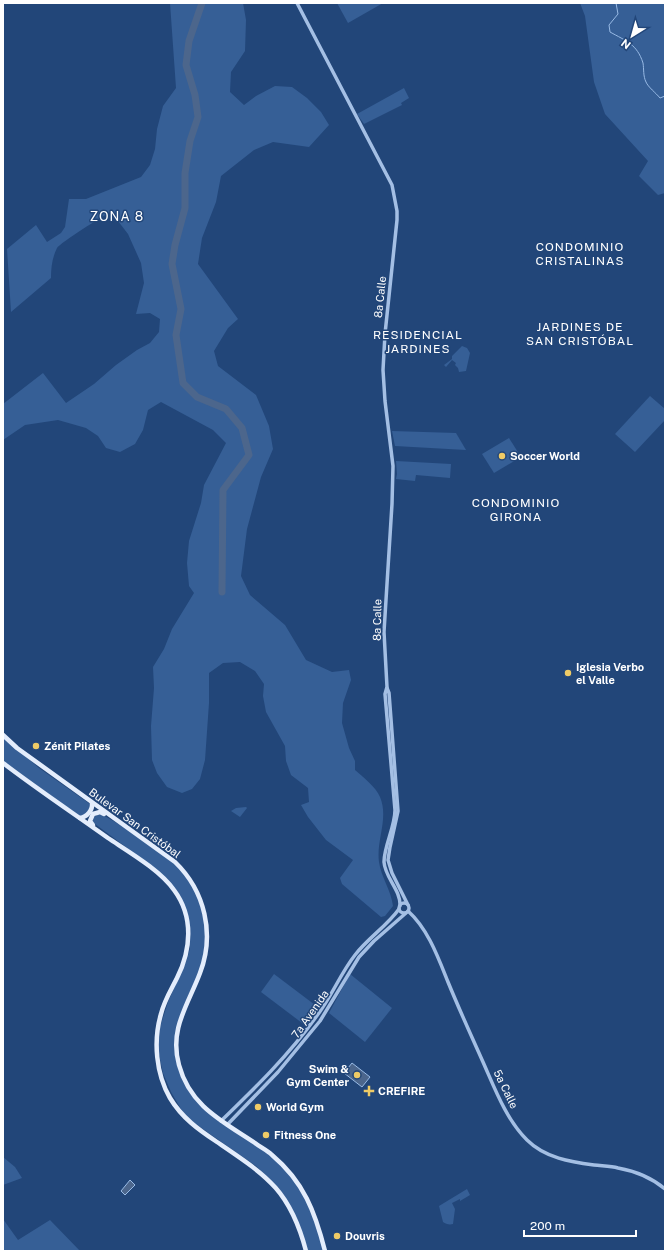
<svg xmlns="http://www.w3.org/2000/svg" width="668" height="1254" font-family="'Public Sans',sans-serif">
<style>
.green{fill:#365f96}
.water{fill:#4c668c;stroke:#98bae5}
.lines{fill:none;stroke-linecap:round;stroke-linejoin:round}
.stream{stroke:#98bae5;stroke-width:1}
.river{stroke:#4c668c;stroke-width:7}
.minor{stroke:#a4bfe4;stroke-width:3.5}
.major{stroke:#e4edfc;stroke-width:4.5}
.poi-dot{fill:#efcb66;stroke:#224679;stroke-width:1.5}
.labels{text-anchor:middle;stroke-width:3;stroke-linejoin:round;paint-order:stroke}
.street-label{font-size:11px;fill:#fff;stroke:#224679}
.poi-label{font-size:11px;font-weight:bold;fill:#fff;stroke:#224679;text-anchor:start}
.neighbourhood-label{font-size:12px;letter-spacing:1px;fill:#fff;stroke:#224679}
.quarter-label{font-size:13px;letter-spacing:1px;fill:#fff;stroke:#224679}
</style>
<rect width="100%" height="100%" fill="#224679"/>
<g class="green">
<path d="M 170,3 L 243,3 L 246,20 L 245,51 L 231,72 L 230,92 L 244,105 L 256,96 L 275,86 L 292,87 L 307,98 L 321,112 L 329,125 L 309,147 L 273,142 L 254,150 L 221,176 L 216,202 L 202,238 L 198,264 L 238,319 L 228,328 L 214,351 L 218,366 L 256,395 L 269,426 L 273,449 L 261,477 L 247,529 L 241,576 L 250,595 L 285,625 L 306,660 L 332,672 L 349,670 L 351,680 L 343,703 L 342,723 L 349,748 L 355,761 L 355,770 C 363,777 376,787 380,797 C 389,818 376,840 379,862 C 381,877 391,890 393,906 L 385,916 L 381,917 L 342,884 L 340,878 L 353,860 L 326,840 L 308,817 L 301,805 L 309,802 L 308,788 L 291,775 L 286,761 L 285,746 L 266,712 L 263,696 L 264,684 L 255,671 L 240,662 L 223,663 L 209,673 L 209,703 L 205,760 L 200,779 L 192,789 L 182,793 L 167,787 L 157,773 L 152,760 L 151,726 L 154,688 L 153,667 L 164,649 L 172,629 L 194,593 L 189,586 L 187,563 L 189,541 L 201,503 L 204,485 L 226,443 L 213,430 L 161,402 L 148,410 L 143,430 L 135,444 L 120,452 L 106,448 L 98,436 L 86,428 L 58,420 L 25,425 L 3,440 L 3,404 L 43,373 L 66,403 L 94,384 L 116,365 L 137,350 L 150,343 L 159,332 L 160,319 L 150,313 L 136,314 L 144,283 L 141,263 L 128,234 L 111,212 C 104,215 60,243 57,248 C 52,258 51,268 51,278 L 11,312 L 7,249 L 36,225 L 47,242 L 61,233 L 65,227 L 69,199 L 86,199 L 141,177 L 150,165 L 155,149 L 157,129 L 163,106 L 176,88 Z"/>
<polygon points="337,3 383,3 348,23"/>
<polygon points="580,3 665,3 665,193 658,195 639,176 648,161 605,114 594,82 585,16"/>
<polygon points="404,88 409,98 401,103 402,105 364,124 357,114"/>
<polygon points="462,346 467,348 470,353 466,371 459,372 458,368 455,365 456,363 452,360 446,367 444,365 452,359 452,356"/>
<polygon points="650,396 665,409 665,420 635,452 615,434"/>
<polygon points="392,431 456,433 466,450 395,446"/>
<polygon points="509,438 521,457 494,473 482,454"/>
<polygon points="396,461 451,464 450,478 416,475 415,481 396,479 397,474"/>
<path d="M 3,737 L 39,768 L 90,804 C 90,810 86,815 81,817 L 3,761 Z"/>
<polygon points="246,807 247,808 240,817 231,811 236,808"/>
<path d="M 101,814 C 120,824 137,836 154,849 C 164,856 176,863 184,874 C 205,901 212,939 199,971 C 185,1006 166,1031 179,1071 C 193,1114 237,1130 270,1155 C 287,1168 305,1194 313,1213 C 317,1226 320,1239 324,1251 L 308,1251 L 284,1195 L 278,1187 L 256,1166 L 190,1120 L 181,1109 L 171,1092 L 163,1073 L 158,1050 L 160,1027 L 168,1002 L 187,959 L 190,948 L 190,935 L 176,889 L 134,853 L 95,824 L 93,822 C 93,816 96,815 101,814 Z"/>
<polygon points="274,974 319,1008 306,1026 261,992"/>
<polygon points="350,974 392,1008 365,1042 329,1013"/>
<polygon points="3,1157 15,1167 22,1178 3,1185"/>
<path d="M 467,1189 L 470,1195 L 460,1201 L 460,1199 L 452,1203 L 455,1209 L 453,1224 C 449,1225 446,1224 443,1222 L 439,1206 Z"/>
<polygon points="3,1219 18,1240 50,1220 80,1251 3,1251"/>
</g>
<g class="water">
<polygon points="352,1063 370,1077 362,1087 344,1073"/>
<polygon points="130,1180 135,1185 125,1195 121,1191"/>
</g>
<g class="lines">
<path class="stream" d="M 616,3 L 618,14 L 609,25 L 610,32 C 626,41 637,44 643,63 C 644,69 643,76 646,82 C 648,87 656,93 660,98 L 665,96"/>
<polyline class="river" points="202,3 189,41 186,65 195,95 198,117 190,141 185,173 185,208 175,245 172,264 181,309 176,335 183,383 197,397 226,409 242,428 249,455 223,490 222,592"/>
<g class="minor">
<path d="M 297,3 L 392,185 L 397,211 L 397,220 L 385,334 L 383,370 L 385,401 L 393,466 L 392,504 L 384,632 L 387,687 L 385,694 L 395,810 C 395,827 384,846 384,862 C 385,878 401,890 400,906"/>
<polyline points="387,688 389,693 398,811 390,847 388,860 392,873 408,905"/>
<circle cx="404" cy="908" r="5"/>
<path d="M 408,911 C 428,929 438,957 448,982 C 459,1009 471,1035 483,1062 C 495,1089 506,1119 527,1140 C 545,1158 571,1162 594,1165 C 602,1166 611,1166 618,1168 C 635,1171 652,1178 665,1189"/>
<path d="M 221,1121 C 255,1088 289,1055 316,1017 C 331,998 340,974 355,955 C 368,938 387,926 399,909"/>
<polyline points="227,1125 278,1072 320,1021 359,957 374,941 406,913"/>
</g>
<g class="major">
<path d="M 3,735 L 17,748 L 175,862 C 205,891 215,934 200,973 C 188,1005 169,1029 179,1065 C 190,1106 222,1121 255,1143 C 260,1147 267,1150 272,1155 C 304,1182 315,1212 325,1251"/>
<path d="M 3,763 C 37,789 73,813 108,838 C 129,852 160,870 174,890 C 194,917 191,950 177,978 C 171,990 164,1001 161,1014 C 153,1041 156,1074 170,1098 C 182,1118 199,1130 217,1142 C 267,1176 290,1190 306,1251"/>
<path d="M 80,818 C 87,817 93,810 92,803"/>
<polyline points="93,825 90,821 93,814 100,812 104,814"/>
</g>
</g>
<g class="poi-dot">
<circle cx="502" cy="456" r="4"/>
<circle cx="568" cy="673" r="4"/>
<circle cx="36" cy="746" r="4"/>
<circle cx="357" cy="1075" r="4"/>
<path d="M367 1085h4v4h4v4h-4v4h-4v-4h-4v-4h4z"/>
<circle cx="258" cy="1107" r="4"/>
<circle cx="266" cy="1135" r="4"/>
<circle cx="337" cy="1236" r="4"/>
</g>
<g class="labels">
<g class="street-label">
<text transform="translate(380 297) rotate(-84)" y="4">8a Calle</text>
<text transform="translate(377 620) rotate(-89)" y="4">8a Calle</text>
<text transform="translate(135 823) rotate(36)" y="4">Bulevar San Cristóbal</text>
<text transform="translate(310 1014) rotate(-55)" y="4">7a Avenida</text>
<text transform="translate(506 1089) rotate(64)" y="4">5a Calle</text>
</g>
<g class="poi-label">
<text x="510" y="460">Soccer World</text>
<text x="576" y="671">Iglesia Verbo<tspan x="576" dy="13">el Valle</tspan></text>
<text x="44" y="750">Zénit Pilates</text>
<text x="349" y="1073" text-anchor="end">Swim &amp;<tspan x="349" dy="13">Gym Center</tspan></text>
<text x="378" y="1095">CREFIRE</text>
<text x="266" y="1111">World Gym</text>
<text x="274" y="1139">Fitness One</text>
<text x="345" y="1240">Douvris</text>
</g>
<g class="neighbourhood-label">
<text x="580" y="251">CONDOMINIO<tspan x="580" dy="14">CRISTALINAS</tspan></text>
<text x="580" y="331">JARDINES DE<tspan x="580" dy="14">SAN CRISTÓBAL</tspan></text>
<text x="418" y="339">RESIDENCIAL<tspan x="418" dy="14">JARDINES</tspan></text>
<text x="516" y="507">CONDOMINIO<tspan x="516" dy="14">GIRONA</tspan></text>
</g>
<g class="quarter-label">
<text x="117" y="221">ZONA 8</text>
</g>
</g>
<rect width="668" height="1254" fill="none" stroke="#ffffff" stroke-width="8"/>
<g transform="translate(632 36) rotate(217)" stroke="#224679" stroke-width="3" paint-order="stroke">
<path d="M0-3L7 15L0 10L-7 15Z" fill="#ffffff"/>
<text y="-6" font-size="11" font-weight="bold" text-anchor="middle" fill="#ffffff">N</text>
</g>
<path d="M524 1230v6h112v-6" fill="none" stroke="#ffffff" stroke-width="2"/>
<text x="530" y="1230" font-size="12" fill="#ffffff" stroke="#224679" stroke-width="3" paint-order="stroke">200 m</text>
</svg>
